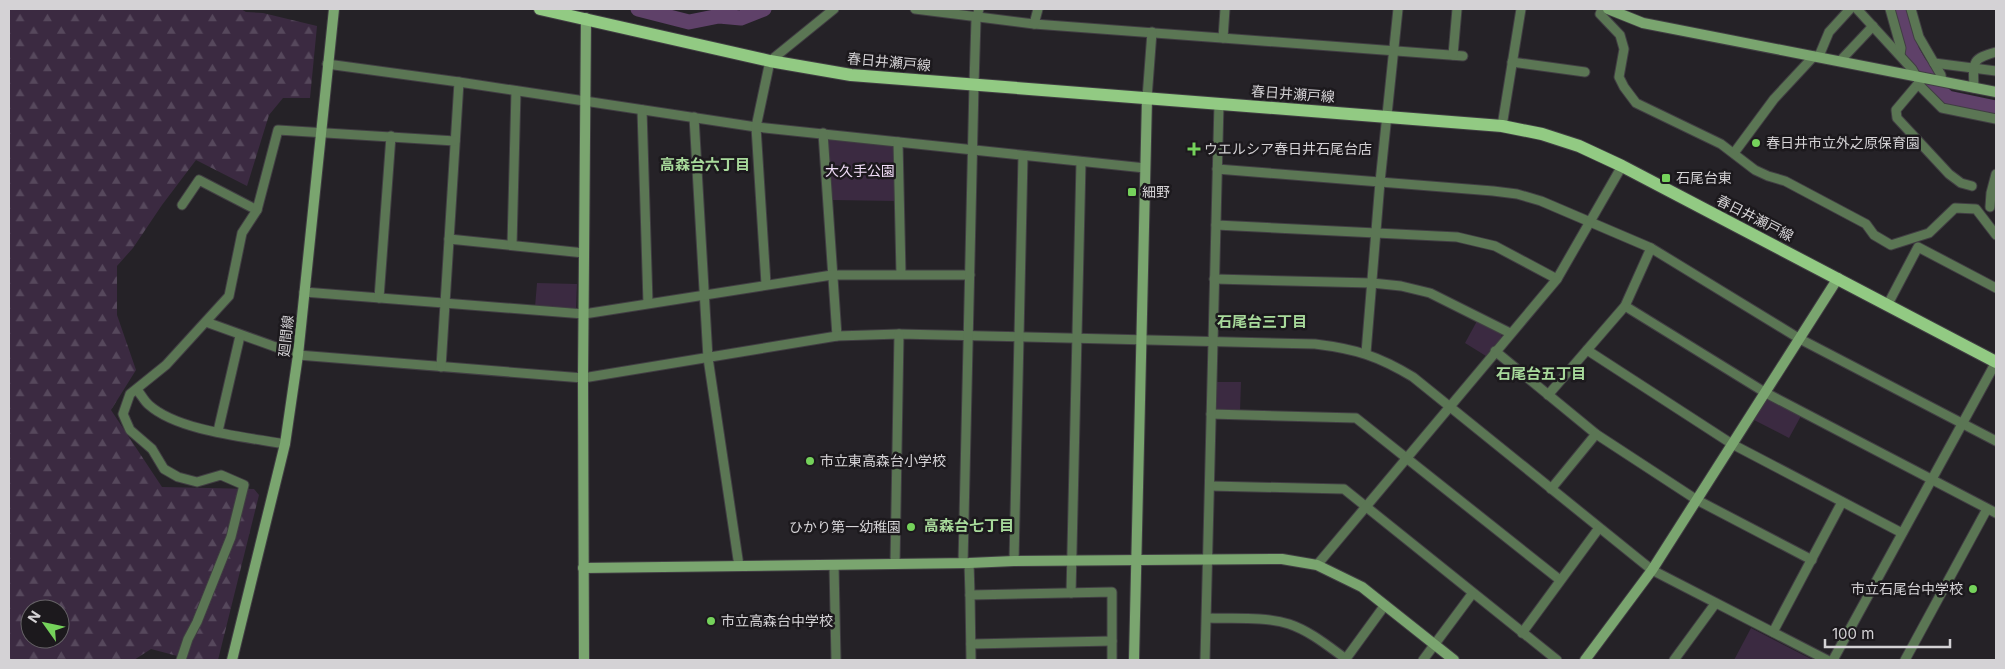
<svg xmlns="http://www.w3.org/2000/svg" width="2005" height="669" font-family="Inter,'Noto Sans JP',sans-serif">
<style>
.green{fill:#3b2a41}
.forest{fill:url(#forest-firs);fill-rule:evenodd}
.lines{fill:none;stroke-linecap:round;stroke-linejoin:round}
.river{stroke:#5f4169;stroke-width:15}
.street-casing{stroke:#413e43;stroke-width:11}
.secondary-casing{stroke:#413e43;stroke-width:12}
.primary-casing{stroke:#413e43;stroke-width:14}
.street{stroke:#5b7654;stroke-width:9}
.secondary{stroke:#7aa56f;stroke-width:10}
.primary{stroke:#92ca83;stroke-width:12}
.poi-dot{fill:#75d25b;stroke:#1c191d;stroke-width:2}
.labels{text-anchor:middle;stroke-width:5;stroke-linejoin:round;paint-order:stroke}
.street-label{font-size:14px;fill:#d4d2d5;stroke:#1c191d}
.poi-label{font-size:14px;fill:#d4d2d5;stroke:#1c191d;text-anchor:start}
.park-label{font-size:14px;fill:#f0dcf7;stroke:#1c191d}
.neighbourhood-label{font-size:15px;font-weight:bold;fill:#a8da9b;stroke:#1c191d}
</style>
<defs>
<pattern id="forest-firs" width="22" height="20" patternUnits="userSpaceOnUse" patternTransform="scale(1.25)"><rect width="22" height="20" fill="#3b2a41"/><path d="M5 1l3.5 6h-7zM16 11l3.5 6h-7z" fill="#56485c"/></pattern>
</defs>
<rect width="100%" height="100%" fill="#252227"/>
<g class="green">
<polygon points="829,138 891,145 894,147 896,201 831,200 827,140"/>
<polygon points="537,283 577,284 576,310 535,307"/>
<polygon points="1477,321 1501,333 1502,337 1486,356 1465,343"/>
<polygon points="1216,382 1241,382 1240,412 1217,412 1215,409"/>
<polygon points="1770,399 1801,416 1789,438 1754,420 1767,400"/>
<polygon points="1751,628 1813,660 1734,660"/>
</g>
<path class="forest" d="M 9,9 L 241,9 L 246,12 L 263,13 L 317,26 L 310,98 L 283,98 L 269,115 L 247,186 L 196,160 L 162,205 L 133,248 L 117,266 L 117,315 L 136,370 L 111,410 L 162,487 L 254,489 L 259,495 L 218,660 L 185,660 L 185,658 L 151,649 L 134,660 L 9,660 ZM 30,609 L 60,609 L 60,639 L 30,639 Z"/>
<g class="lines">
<g class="river">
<polyline points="638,9 689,22 719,16 741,18 764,9"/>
<polyline points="1899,9 1912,51 1919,63 1941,92 1948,98 1996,108"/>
</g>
<defs>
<g id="street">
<polyline points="915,9 1034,24 1463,56"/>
<polyline points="1602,9 1600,14 1620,35 1624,49 1619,77 1624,87 1636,103 1721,144 1755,170 1768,176 1785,181 1866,224 1874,235 1891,245 1929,233 1955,208 1976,209 1996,235"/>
<polyline points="1857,9 1912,69 1916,76"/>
<polyline points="1890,9 1901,48 1900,55"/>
<polyline points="1911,9 1919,37 1941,75 1942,81"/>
<polyline points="1034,24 1038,9"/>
<polyline points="1223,38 1225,9"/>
<polyline points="1453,55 1457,9"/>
<polyline points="1819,56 1829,32 1850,9"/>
<polyline points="1840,61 1873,26"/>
<polyline points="1512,62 1585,72"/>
<polyline points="1934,63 1996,71"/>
<polyline points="327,64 459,82 756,127 1145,168"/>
<polyline points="1923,78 1896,110 1897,118 1949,174 1961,183 1972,186"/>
<polyline points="1918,84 1942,108 1996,119"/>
<path d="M 1974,88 C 1973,62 1971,59 1996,52"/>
<polyline points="1147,98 1152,32"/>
<polyline points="642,110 648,303"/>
<polyline points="694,117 708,358 739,566"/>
<polyline points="1502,126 1521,9"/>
<polyline points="823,133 837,336"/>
<polyline points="898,142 901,274"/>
<polyline points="1734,153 1774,99 1814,56"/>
<polyline points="1217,169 1493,191 1517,194 1541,201 1651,248 1800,339 1996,441"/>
<polyline points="182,205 199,180 257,210"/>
<polyline points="1990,207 1991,193 1996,174"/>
<polyline points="1216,225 1457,237 1495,246 1557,279"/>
<polyline points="449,239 584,253"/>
<polyline points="512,245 516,91"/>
<polyline points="1214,279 1372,283 1401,286 1430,293 1510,333"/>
<polyline points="766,284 756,127 770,61 834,9"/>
<polyline points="304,292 584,314 832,275 970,275"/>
<polyline points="379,298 391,136"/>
<polyline points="1888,304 1918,247 1996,288"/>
<polyline points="1625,306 1766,393 1996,513"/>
<path d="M 206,322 L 298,355 L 583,378 L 837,336 L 899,334 L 1315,344 C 1356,349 1378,356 1413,377 L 1652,570 L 1827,660"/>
<polyline points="1587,350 1732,444 1902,533"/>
<polyline points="1495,351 1596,434 1697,500 1812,560"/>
<polyline points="1366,353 1380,182 1398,9"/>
<polyline points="441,367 459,82"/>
<path d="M 137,390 C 141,394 144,401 149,405 C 178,431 246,437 285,444"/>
<polyline points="1548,395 1625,306 1651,248"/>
<polyline points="1211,414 1356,418 1560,580"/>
<polyline points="218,431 240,336"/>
<polyline points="1210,486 1344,489 1557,660"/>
<polyline points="1551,489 1596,434"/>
<polyline points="1014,561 1023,156"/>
<polyline points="963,563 974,84 976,20 979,9"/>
<polyline points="969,563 970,595"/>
<polyline points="895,564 899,334"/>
<polyline points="834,565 836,660"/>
<polyline points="1317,565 1557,279 1622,166"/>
<polyline points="1071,593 1081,162"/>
<path d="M 1207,618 C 1234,619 1263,616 1289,624 C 1310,631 1328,646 1346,659"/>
<polyline points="1773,632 1842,502"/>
<polyline points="1522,633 1599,528"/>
<polyline points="971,644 1112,641"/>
<polyline points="181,660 188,639 197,622 231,537 244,485 221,475 197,482 178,477 164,469 152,449 130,430 123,414 130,394 166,365 229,296 242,233 257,210 278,130 455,141"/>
<polyline points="971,660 970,595 1112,592 1112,660"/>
<polyline points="1205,660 1219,103"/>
<polyline points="1345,660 1385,605"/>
<polyline points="1423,660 1472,594"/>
<polyline points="1674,660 1715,604"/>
<polyline points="1833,660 1996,362"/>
<polyline points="1905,660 1987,509"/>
</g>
<g id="secondary">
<polyline points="1608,9 1643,23 1996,92"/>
<polyline points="583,568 969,563 1014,561 1282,559 1317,565 1362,587 1454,660"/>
<polyline points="232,660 285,444 298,355 334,9"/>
<polyline points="584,660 583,378 586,18"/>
<polyline points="1134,660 1147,98"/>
<polyline points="1585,660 1652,570 1838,278"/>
</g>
<polyline id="primary" points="540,9 770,61 851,75 1502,126 1542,134 1579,146 1622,166 1996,362"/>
</defs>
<use href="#street" class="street-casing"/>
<use href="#secondary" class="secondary-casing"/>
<use href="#primary" class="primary-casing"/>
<use href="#street" class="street"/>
<use href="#secondary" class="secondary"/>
<use href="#primary" class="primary"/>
</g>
<g class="poi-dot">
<circle cx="1756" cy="143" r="5"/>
<path d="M1191.5 141.5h5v5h5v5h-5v5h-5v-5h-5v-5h5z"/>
<rect x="1661" y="173" width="10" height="10" rx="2.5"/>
<rect x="1127" y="187" width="10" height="10" rx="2.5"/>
<circle cx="810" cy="461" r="5"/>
<circle cx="911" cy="527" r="5"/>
<circle cx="1973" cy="589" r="5"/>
<circle cx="711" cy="621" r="5"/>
</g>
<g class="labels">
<g class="street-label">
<text transform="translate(889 62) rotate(5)" y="5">春日井瀬戸線</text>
<text transform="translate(1293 94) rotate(4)" y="5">春日井瀬戸線</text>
<text transform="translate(1755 218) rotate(27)" y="5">春日井瀬戸線</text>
<text transform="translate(286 336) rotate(-84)" y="5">廻間線</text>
</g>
<g class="poi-label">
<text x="1766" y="148">春日井市立外之原保育園</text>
<text x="1204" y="154">ウエルシア春日井石尾台店</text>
<text x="1676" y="183">石尾台東</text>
<text x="1142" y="197">細野</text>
<text x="820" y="466">市立東高森台小学校</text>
<text x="901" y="532" text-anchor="end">ひかり第一幼稚園</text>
<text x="1963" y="594" text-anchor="end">市立石尾台中学校</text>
<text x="721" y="626">市立高森台中学校</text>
</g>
<g class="park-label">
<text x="860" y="176">大久手公園</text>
</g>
<g class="neighbourhood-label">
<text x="705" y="170">高森台六丁目</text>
<text x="1262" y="327">石尾台三丁目</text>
<text x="1541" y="379">石尾台五丁目</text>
<text x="969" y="531">高森台七丁目</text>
</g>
</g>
<rect width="2005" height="669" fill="none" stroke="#d4d2d5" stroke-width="20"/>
<g transform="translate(45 624) rotate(303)"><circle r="24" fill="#1c191d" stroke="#666367"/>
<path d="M0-4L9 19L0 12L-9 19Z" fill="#75d25b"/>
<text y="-8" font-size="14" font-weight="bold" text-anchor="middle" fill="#d4d2d5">N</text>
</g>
<path d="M1825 639v8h125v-8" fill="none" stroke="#d4d2d5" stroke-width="2.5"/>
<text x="1832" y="639" font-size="15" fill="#d4d2d5" stroke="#1c191d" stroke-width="4" paint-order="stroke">100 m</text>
</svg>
